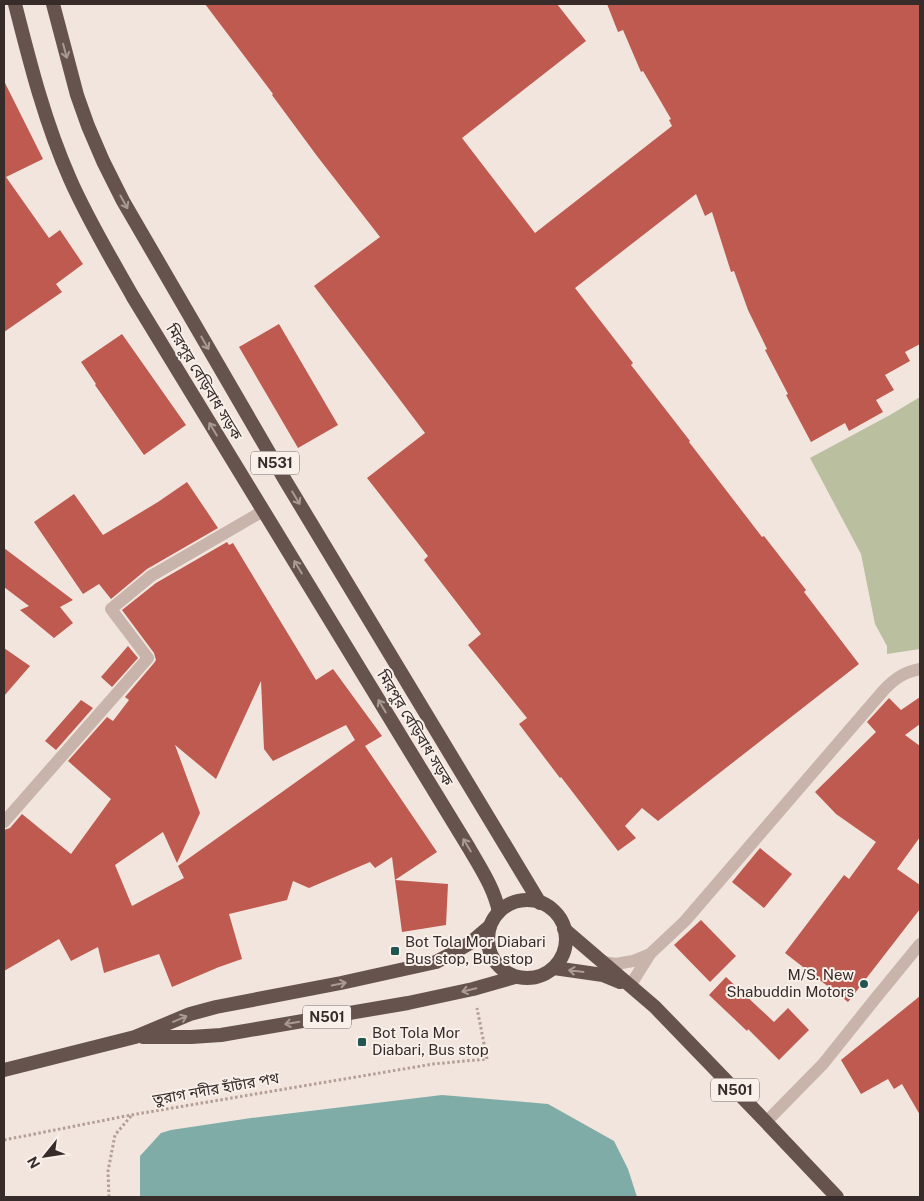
<svg xmlns="http://www.w3.org/2000/svg" width="924" height="1201" font-family="'Public Sans','Noto Sans Bengali',sans-serif">
<style>
.green{fill:#b9bf9f}
.water{fill:#7faca7}
.building{fill:#be5a4f;fill-rule:evenodd}
.lines{fill:none;stroke-linecap:round;stroke-linejoin:round}
.path{stroke:#b49e95;stroke-width:3;stroke-dasharray:2.5 2.5;stroke-linecap:butt}
.minor{stroke:#c8b4ab;stroke-width:12}
.trunk{stroke:#67534e;stroke-width:14}
.oneway{stroke:#a99a94}
.poi-dot{fill:#225551;stroke:#f9f0ea;stroke-width:2}
.labels{text-anchor:middle;stroke-width:4;stroke-linejoin:round;paint-order:stroke}
.shield{fill:#f9f0ea;stroke:#716764;stroke-width:1}
.shield-label{font-size:14px;font-weight:bold;fill:#372c2a}
.street-label{font-size:15px;fill:#372c2a;stroke:#f9f0ea}
.poi-label{font-size:15px;fill:#372c2a;stroke:#f9f0ea;text-anchor:start}
</style>
<rect width="100%" height="100%" fill="#f1e5de"/>
<polygon class="green" points="920,397 920,649 887,654 887,646 875,624 861,554 810,458 890,415"/>
<polygon class="water" points="442,1095 548,1104 614,1141 628,1169 637,1197 140,1197 140,1156 161,1133 171,1130 251,1118"/>
<g class="building">
<polygon points="205,4 557,4 586,41 462,138 535,233 672,126 669,120 671,119 643,71 641,72 623,30 618,32 607,4 920,4 920,344 905,352 910,361 885,375 894,390 876,400 883,412 849,431 845,423 811,442 786,395 788,394 765,350 767,349 748,310 734,271 731,272 712,212 705,216 696,194 575,288 633,363 631,365 690,441 689,442 762,537 764,536 806,590 804,592 859,664 658,821 642,808 625,826 636,838 618,851 561,777 560,778 519,724 527,718 468,645 481,634 424,560 428,556 367,478 425,433 314,286 380,237 317,156 272,95 273,94"/>
<polygon points="4,81 43,159 6,177 49,238 60,230 83,264 56,284 62,292 4,332"/>
<polygon points="279,324 338,425 298,448 239,347"/>
<polygon points="122,334 186,425 144,455 95,385 96,384 81,362"/>
<polygon points="187,482 218,528 147,569 111,599 99,584 83,594 34,522 74,494 103,535 158,502"/>
<path d="M 227,542 L 229,545 L 233,543 L 316,680 L 333,669 L 382,736 L 365,746 L 437,852 L 395,880 L 392,857 L 375,868 L 370,862 L 309,888 L 293,881 L 287,900 L 229,914 L 242,959 L 219,967 L 172,987 L 159,954 L 104,973 L 98,947 L 71,961 L 59,939 L 4,971 L 4,830 L 10,828 L 22,814 L 71,854 L 111,799 L 68,761 L 107,717 L 113,721 L 129,700 L 125,697 L 154,663 L 156,660 L 154,653 L 122,610 L 156,583 ZM 261,681 L 264,749 L 273,761 L 346,725 L 355,740 L 178,866 L 184,878 L 132,906 L 115,865 L 163,832 L 177,863 L 200,813 L 175,745 L 216,779 Z"/>
<polygon points="4,548 73,600 60,607 73,623 54,638 20,610 29,606 4,587"/>
<polygon points="128,646 138,658 112,687 101,677"/>
<polygon points="4,648 30,666 4,696"/>
<polygon points="920,697 920,724 905,735 920,746 920,837 897,869 920,885 920,909 848,1002 785,953 844,875 849,879 876,842 836,814 815,792 876,732 867,722 889,698 901,710"/>
<polygon points="81,700 93,708 56,750 45,741"/>
<polygon points="760,848 792,874 764,908 732,882"/>
<polygon points="395,880 448,884 446,925 402,932"/>
<polygon points="701,920 736,956 710,982 674,945"/>
<polygon points="726,977 774,1022 788,1008 809,1030 779,1060 748,1029 747,1031 709,995"/>
<polygon points="920,996 920,1115 902,1084 894,1089 888,1079 861,1094 841,1060"/>
</g>
<g class="lines">
<g class="path">
<polyline points="4,1140 131,1115 433,1064 487,1059 477,1008"/>
<polyline points="109,1197 108,1171 115,1135 131,1116"/>
</g>
<g class="minor">
<polyline points="4,822 148,658 111,609 151,576 263,511"/>
<polyline points="603,962 616,964 633,961 650,954"/>
<path d="M 630,986 L 650,954 L 685,921 L 883,691 C 894,679 904,672 920,669"/>
<polyline points="766,1122 823,1064 875,999 920,944"/>
</g>
<g class="trunk">
<path d="M 15,4 C 30,63 45,123 70,179 C 88,220 111,258 133,297 L 469,848 C 481,869 494,888 499,912"/>
<polyline points="53,4 77,95 88,126 103,161 123,201 285,480 540,903"/>
<circle cx="527" cy="939" r="39"/>
<polyline points="564,929 655,1007 766,1122 837,1197"/>
<polyline points="554,968 603,975 620,982"/>
<polyline points="143,1037 191,1037 221,1035 408,1003 473,989 515,977"/>
<polyline points="4,1070 135,1037 190,1014 216,1007 341,983 436,962 453,953 470,943 490,926"/>
</g>
</g>
<defs><path id="oneway-shaft" d="M-6 0H5M1.5-3L5.5 0L1.5 3" fill="none" stroke-width="1.6" stroke-linecap="round" stroke-linejoin="round" transform="scale(1.25)"/></defs>
<g class="oneway">
<use href="#oneway-shaft" transform="translate(65 51) rotate(75)"/>
<use href="#oneway-shaft" transform="translate(124 202) rotate(61)"/>
<use href="#oneway-shaft" transform="translate(205 343) rotate(60)"/>
<use href="#oneway-shaft" transform="translate(213 429) rotate(-121)"/>
<use href="#oneway-shaft" transform="translate(296 498) rotate(59)"/>
<use href="#oneway-shaft" transform="translate(298 567) rotate(-121)"/>
<use href="#oneway-shaft" transform="translate(382 706) rotate(-121)"/>
<use href="#oneway-shaft" transform="translate(467 845) rotate(-121)"/>
<use href="#oneway-shaft" transform="translate(576 971) rotate(-173)"/>
<use href="#oneway-shaft" transform="translate(339 984) rotate(-12)"/>
<use href="#oneway-shaft" transform="translate(469 990) rotate(167)"/>
<use href="#oneway-shaft" transform="translate(180 1019) rotate(-23)"/>
<use href="#oneway-shaft" transform="translate(292 1023) rotate(170)"/>
</g>
<g class="poi-dot">
<rect x="390" y="946" width="10" height="10" rx="2.5"/>
<circle cx="864" cy="984" r="5"/>
<rect x="357" y="1037" width="10" height="10" rx="2.5"/>
</g>
<g class="labels">
<g class="shield">
<rect x="251" y="451.5" width="48" height="23" rx="4"/>
<rect x="303" y="1005.5" width="48" height="23" rx="4"/>
<rect x="711" y="1078.5" width="48" height="23" rx="4"/>
</g>
<g class="shield-label">
<text x="275" y="468">N531</text>
<text x="327" y="1022">N501</text>
<text x="735" y="1095">N501</text>
</g>
<g class="street-label">
<text transform="translate(204 382) rotate(59)" y="5">মিরপুর বেড়িবাধ সড়ক</text>
<text transform="translate(415 728) rotate(59)" y="5">মিরপুর বেড়িবাধ সড়ক</text>
<text transform="translate(216 1089) rotate(-10)" y="5">তুরাগ নদীর হাঁটার পথ</text>
</g>
<g class="poi-label">
<text x="405" y="947">Bot Tola Mor Diabari<tspan x="405" dy="17">Bus stop, Bus stop</tspan></text>
<text x="854" y="980" text-anchor="end">M/S. New<tspan x="854" dy="17">Shabuddin Motors</tspan></text>
<text x="372" y="1038">Bot Tola Mor<tspan x="372" dy="17">Diabari, Bus stop</tspan></text>
</g>
</g>
<rect width="924" height="1201" fill="none" stroke="#372c2a" stroke-width="10"/>
<g transform="translate(45 1156) rotate(240)" stroke="#f9f0ea" stroke-width="4" paint-order="stroke">
<path d="M0-4L9 19L0 12L-9 19Z" fill="#372c2a"/>
<text y="-8" font-size="14" font-weight="bold" text-anchor="middle" fill="#372c2a">N</text>
</g>
</svg>
